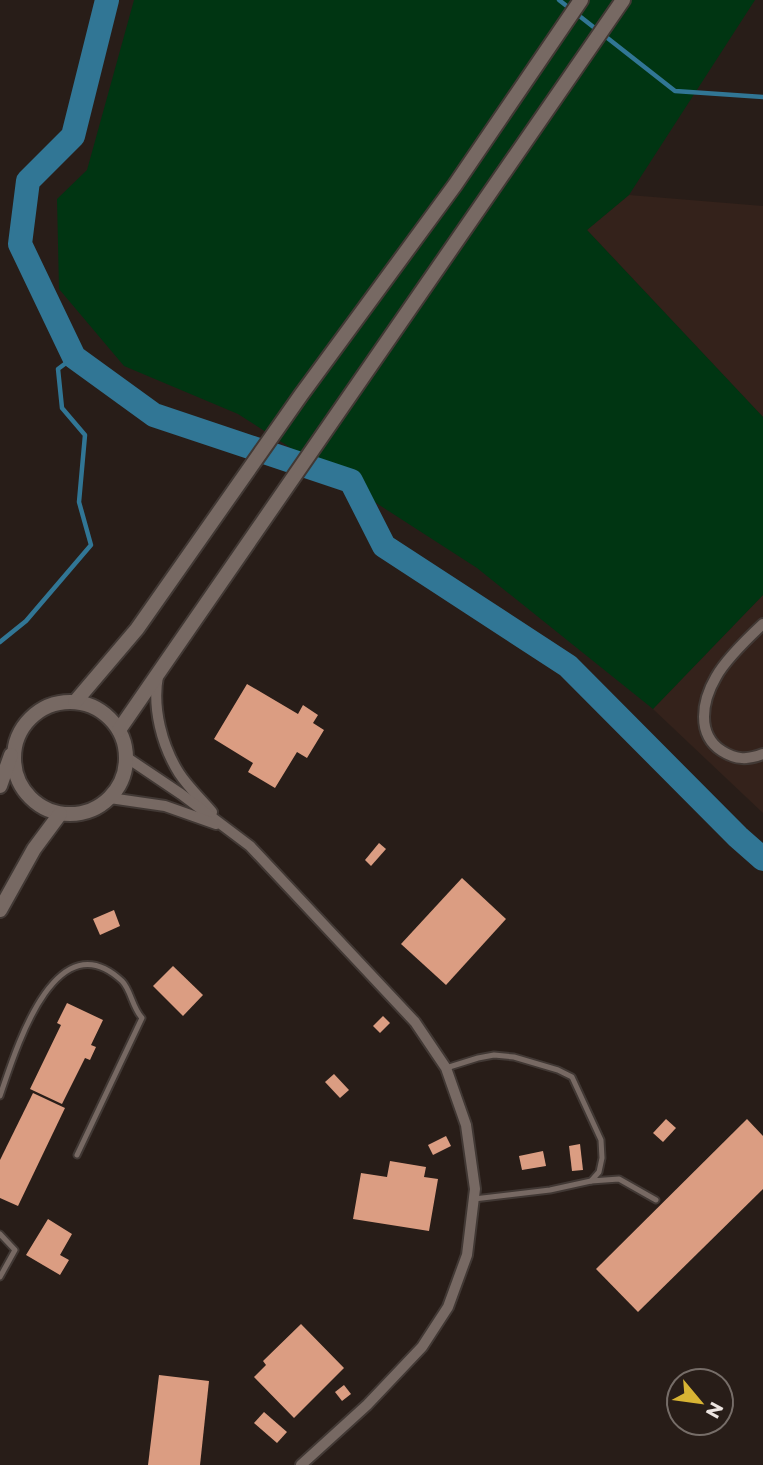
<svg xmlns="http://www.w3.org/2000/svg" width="763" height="1465" font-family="Montserrat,sans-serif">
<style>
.industrial{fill:#34221b}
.green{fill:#003512}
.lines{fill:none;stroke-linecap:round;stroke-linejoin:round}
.stream{stroke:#317695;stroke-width:4.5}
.river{stroke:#317695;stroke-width:24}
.building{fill:#db9d82}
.service-casing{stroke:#413834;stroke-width:9}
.minor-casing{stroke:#413834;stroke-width:14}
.tertiary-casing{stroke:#413834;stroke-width:18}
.service{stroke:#776963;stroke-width:5}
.minor{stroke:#776963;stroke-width:10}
.tertiary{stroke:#776963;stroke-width:14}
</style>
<rect width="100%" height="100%" fill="#281d18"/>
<g class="industrial">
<polygon points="629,195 763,206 763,417 587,230"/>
<polygon points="763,595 763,813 653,709"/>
</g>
<polygon class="green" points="134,0 755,0 629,195 587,230 763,417 763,595 653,709 477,568 238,414 124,366 59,289 57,199 87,170"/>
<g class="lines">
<g class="stream">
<polyline points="559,0 675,91 763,97"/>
<polyline points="0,642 26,621 91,545 79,502 85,435 62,408 58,369 74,357"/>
</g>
<polyline class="river" points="107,0 73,136 28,181 20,244 74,357 154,415 351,481 384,546 568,666 738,837 763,859"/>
</g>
<g class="building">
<polygon points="247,684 298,714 303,705 318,715 313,723 324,730 307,758 297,752 275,788 248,772 253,763 214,739"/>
<polygon points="379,843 386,849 371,866 365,860"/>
<polygon points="462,878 506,919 446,985 401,944"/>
<polygon points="114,910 120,926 100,935 93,919"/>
<polygon points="173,966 203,995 183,1016 153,986"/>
<polygon points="67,1003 103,1020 91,1045 96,1047 90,1060 85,1058 62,1104 30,1089 61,1025 57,1023"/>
<polygon points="383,1016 390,1023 380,1033 373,1026"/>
<polygon points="334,1074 349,1090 340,1098 325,1082"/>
<polygon points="33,1093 65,1108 18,1206 0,1198 0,1160"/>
<polygon points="666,1119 676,1128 663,1142 653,1133"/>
<polygon points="747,1119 763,1136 763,1189 638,1312 596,1269"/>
<polygon points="446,1136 451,1146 433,1155 428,1145"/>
<polygon points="580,1144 583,1170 572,1171 569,1146"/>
<polygon points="543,1151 546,1166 522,1170 519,1156"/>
<polygon points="390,1161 426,1167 424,1177 438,1179 429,1231 353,1219 361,1173 387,1177"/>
<polygon points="48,1219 72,1234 60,1255 69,1260 60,1275 26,1255"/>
<polygon points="301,1324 344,1368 294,1418 254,1377 266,1365 263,1361"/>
<polygon points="159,1375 209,1381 200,1465 148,1465"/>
<polygon points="344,1385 351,1394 342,1401 335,1392"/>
<polygon points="264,1412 287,1432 277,1443 254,1423"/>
</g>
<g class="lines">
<defs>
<g id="service">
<polyline points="446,1068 478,1058 494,1055 514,1057 558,1070 572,1077 601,1140 602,1158 599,1172 591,1181 550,1190 474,1199"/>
<path d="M 0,1096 C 15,1052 55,918 122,981 C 131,990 132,1007 142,1018 L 77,1155"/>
<polyline points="591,1181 619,1179 656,1200"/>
<polyline points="0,1234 15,1250 0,1277"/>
</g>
<g id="minor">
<path d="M 763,624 C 748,638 726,659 716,677 C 702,701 696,734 722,751 C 736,760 748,760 763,754"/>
<path d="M 158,676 C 152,708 162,746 179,773 C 188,787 201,799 212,812"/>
<polyline points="126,757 181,794 250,846 415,1022 446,1068 466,1125 475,1189 467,1255 448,1307 422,1347 367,1405 301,1465"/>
<polyline points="110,798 165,806 216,824"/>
</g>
<g id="tertiary">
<circle cx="70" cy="758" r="56"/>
<polyline points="75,702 137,629 301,395 455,185 581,0"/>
<polyline points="119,730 623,0"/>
<polyline points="0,786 11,755"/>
<polyline points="0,910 34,849 60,814"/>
</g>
</defs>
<use href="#service" class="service-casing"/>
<use href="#minor" class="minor-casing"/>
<use href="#tertiary" class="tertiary-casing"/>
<use href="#service" class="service"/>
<use href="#minor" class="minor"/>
<use href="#tertiary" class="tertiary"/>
</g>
<g transform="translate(700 1402) rotate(119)"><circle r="33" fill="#281d18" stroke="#766d68" stroke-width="2"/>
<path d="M0-5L12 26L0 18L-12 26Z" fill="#d8b434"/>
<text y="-10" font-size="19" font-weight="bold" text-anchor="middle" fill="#ece4e0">N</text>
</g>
</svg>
